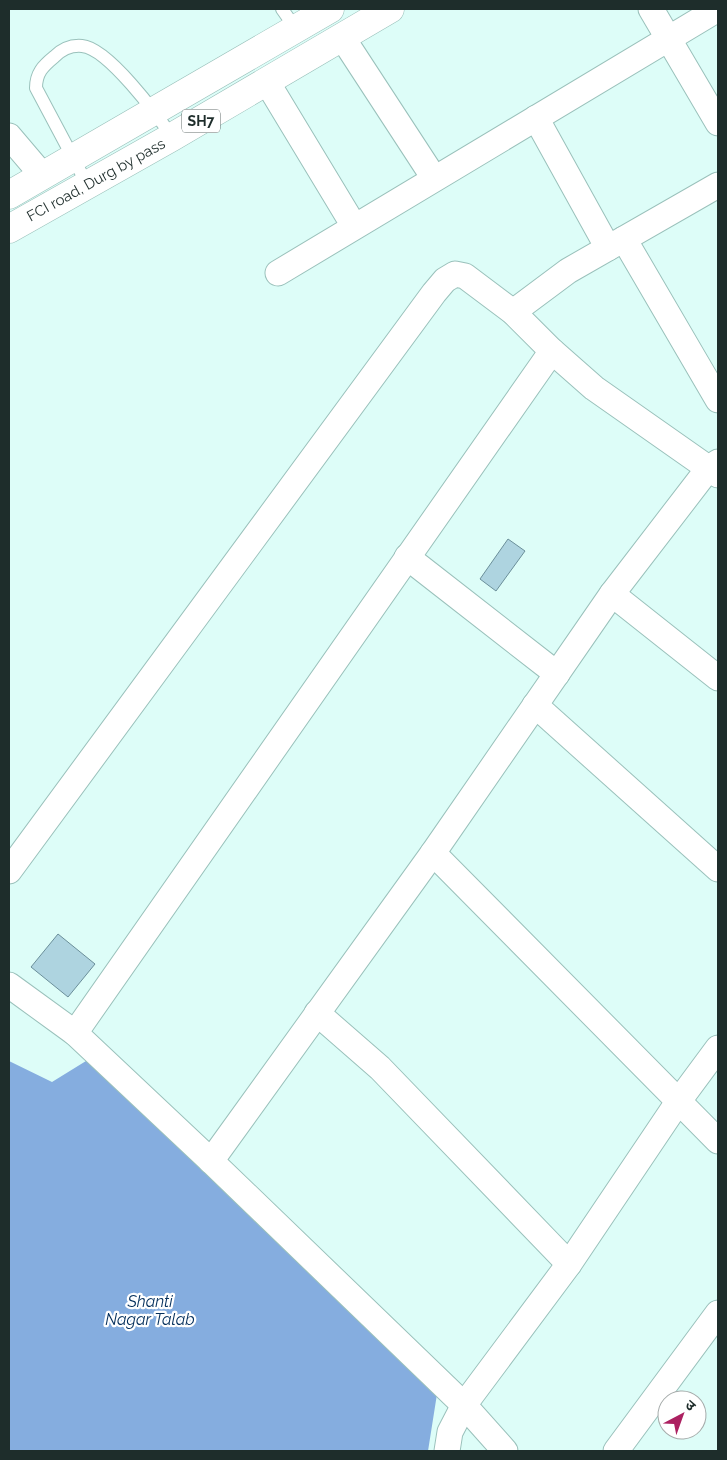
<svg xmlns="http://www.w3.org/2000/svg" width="727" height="1460" font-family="Raleway,'Noto Sans Devanagari',sans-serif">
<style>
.water{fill:#85addf}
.building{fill:#aed4e0;stroke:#6b8f9a}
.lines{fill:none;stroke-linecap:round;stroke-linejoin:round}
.lane-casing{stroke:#9ac1bb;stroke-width:14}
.street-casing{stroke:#9ac1bb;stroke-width:27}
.primary-casing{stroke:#9ac1bb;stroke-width:29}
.lane{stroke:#fff;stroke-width:12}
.street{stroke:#fff;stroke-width:25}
.primary{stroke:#fff;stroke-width:28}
.labels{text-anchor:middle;stroke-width:4.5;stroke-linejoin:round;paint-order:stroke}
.shield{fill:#fff;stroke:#626c6b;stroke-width:1}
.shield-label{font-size:14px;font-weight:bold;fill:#1e2d2b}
.street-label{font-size:15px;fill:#1e2d2b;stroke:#fff}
.water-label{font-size:16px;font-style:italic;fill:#042f5c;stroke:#fff}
</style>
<rect width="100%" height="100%" fill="#ddfdf8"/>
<polygon class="water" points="9,1061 52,1082 86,1061 168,1132 437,1394 428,1451 9,1451"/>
<g class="building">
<polygon points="508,539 525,551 496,591 480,579"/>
<polygon points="58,934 95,964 68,997 31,967"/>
</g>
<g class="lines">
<defs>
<g id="lane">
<polyline points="282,9 296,29"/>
<path d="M 87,184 L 36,88 C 36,73 43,66 54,57 C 61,50 71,45 82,46 C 108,48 158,116 172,137"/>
</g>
<g id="street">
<polyline points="651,9 718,123"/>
<polyline points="342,37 434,178"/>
<polyline points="267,82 354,226"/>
<polyline points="536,118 608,248"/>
<polyline points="9,136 43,176"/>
<polyline points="624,239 718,400"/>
<polyline points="278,273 718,9"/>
<polyline points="513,312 568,271 718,185"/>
<polyline points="407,557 557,674"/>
<polyline points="612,594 718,678"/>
<polyline points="535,705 718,869"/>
<polyline points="433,853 718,1141"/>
<polyline points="9,871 434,293 445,280 455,274 465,276 513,312 552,351 594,388 718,475"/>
<polyline points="9,985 75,1033 211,1161 464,1405 505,1451"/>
<polyline points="317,1013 380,1068 569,1264"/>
<polyline points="75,1033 552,351"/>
<polyline points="211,1161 433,853 612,594 708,469 718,462"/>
<polyline points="447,1451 450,1432 464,1405 569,1264 678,1102 718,1048"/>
<polyline points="616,1451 718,1313"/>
</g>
<g id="primary">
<polyline points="9,195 330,9"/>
<polyline points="9,229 172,137 390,9"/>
</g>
</defs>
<use href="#lane" class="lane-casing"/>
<use href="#street" class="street-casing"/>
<use href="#primary" class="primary-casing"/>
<use href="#lane" class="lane"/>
<use href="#street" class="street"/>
<use href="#primary" class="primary"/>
</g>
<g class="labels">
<rect class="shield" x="182" y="109.5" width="38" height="23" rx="4"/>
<g class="shield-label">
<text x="201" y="126">SH7</text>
</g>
<g class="street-label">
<text transform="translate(96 180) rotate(-29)" y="5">FCI road, Durg by pass</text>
</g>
<g class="water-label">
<text x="150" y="1307">Shanti<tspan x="150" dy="18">Nagar Talab</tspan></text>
</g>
</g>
<rect width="727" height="1460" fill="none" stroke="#1e2d2b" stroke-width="20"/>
<g transform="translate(682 1415) rotate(41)"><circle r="24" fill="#ffffff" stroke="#a5abaa"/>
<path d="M0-4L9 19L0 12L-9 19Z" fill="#ac2161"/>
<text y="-8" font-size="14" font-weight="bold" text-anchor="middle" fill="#1e2d2b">उ</text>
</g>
</svg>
